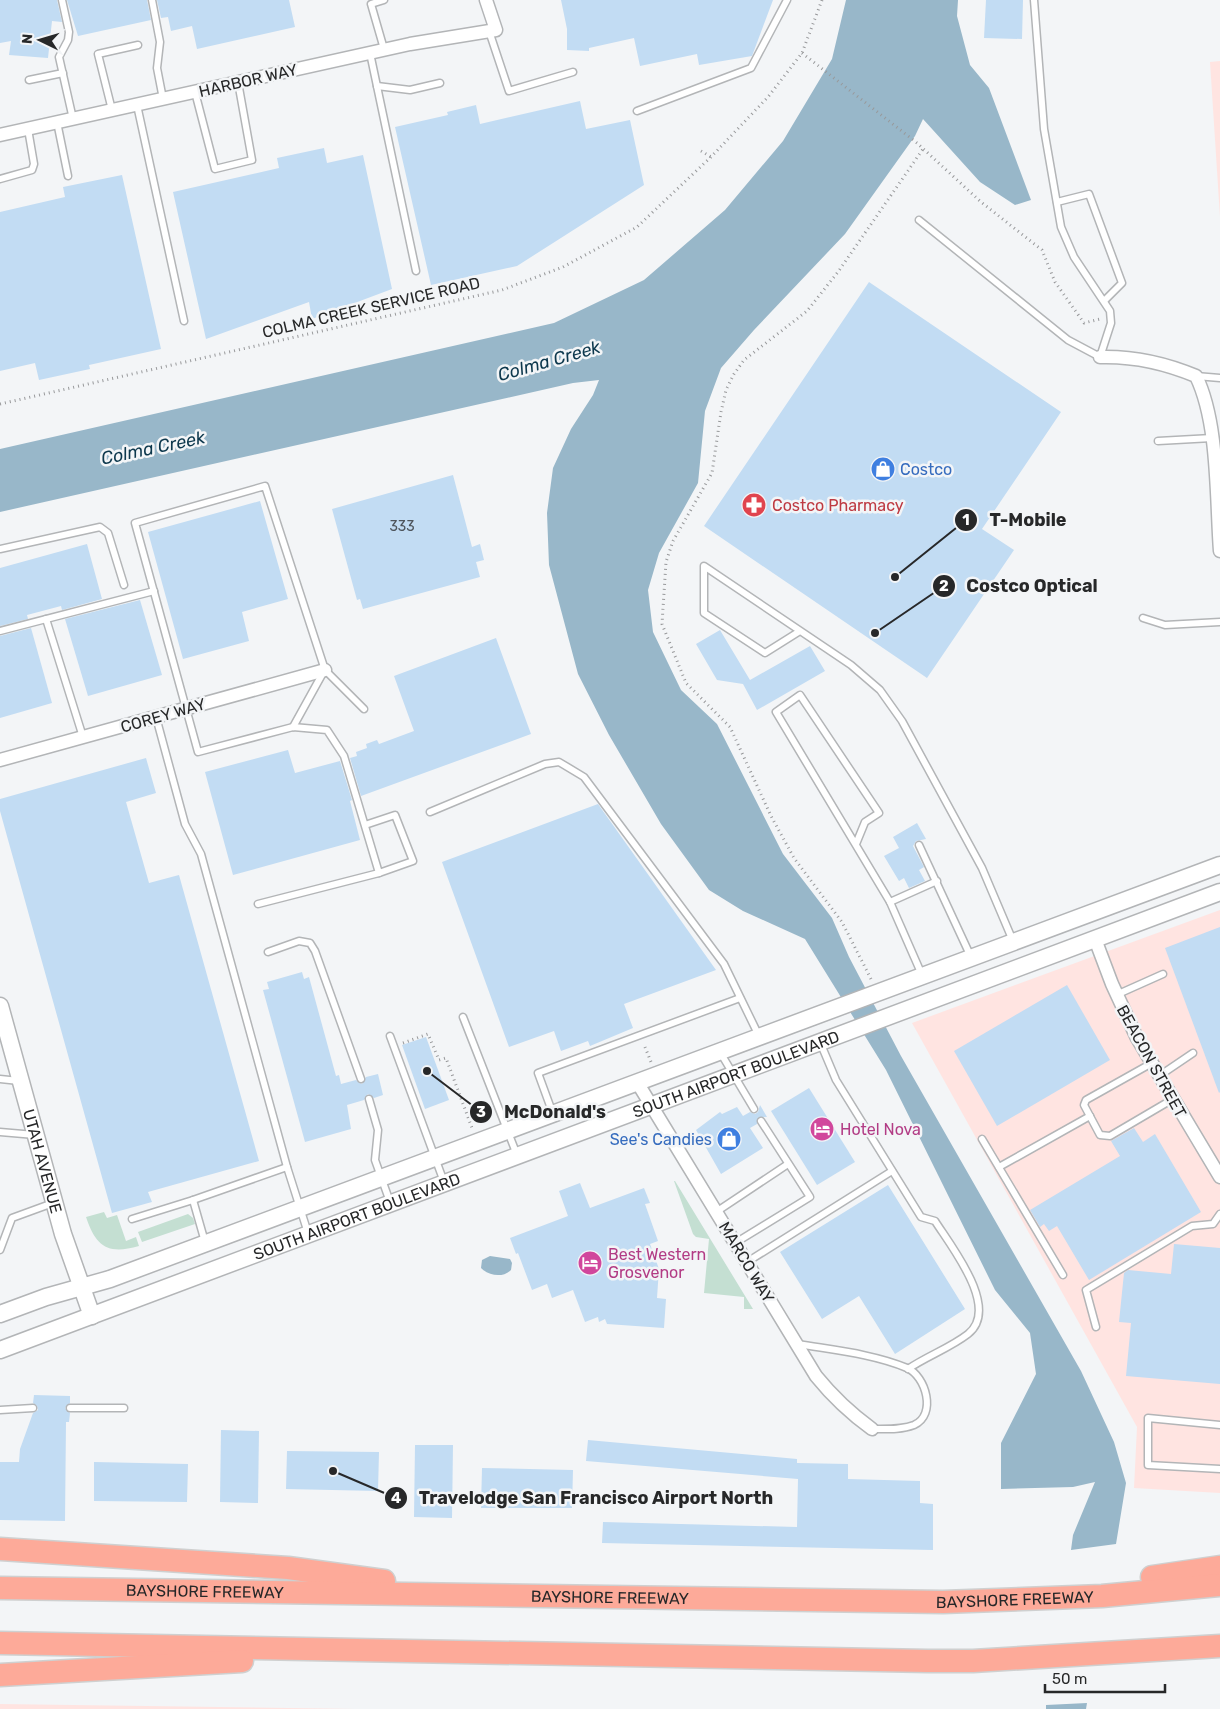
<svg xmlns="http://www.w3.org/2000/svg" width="1220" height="1709" font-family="Rubik,sans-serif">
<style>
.industrial{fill:#ffe4e1}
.green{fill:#c4dfd2}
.water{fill:#98b7c9}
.building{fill:#c2dcf3}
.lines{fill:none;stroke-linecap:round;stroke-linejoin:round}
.service-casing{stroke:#b3b5b7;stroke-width:9}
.minor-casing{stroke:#b3b5b7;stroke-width:15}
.tertiary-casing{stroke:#b3b5b7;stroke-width:19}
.motorway-casing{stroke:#cfd0d0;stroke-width:25}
.path{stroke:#98999b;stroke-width:3;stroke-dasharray:1 4;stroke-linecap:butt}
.service{stroke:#fff;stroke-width:6}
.minor{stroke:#fff;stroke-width:12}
.tertiary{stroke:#fff;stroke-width:16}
.motorway{stroke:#fdaa99;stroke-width:22}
.labels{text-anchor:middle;stroke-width:5;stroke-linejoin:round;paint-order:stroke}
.number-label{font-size:14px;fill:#4e555c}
.street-label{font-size:16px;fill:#272829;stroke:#f3f5f7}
.shop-label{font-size:16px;fill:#366cbe;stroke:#f3f5f7;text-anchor:start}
.health-label{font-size:16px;fill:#be3a42;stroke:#f3f5f7;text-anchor:start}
.hotel-label{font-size:16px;fill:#b23c85;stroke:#f3f5f7;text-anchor:start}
.water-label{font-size:18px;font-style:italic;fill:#0d384d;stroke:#f3f5f7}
.leader{fill:none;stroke:#272829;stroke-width:2}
.callout-dot{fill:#272829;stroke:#f3f5f7;stroke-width:2}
.mark-label{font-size:15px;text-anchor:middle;font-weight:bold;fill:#fff}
.callout-label{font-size:18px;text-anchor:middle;font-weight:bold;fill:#272829;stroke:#f3f5f7;stroke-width:5;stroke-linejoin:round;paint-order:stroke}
</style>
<rect width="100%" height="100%" fill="#f3f5f7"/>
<g class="industrial">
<polygon points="1220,61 1220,217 1210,62"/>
<polygon points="1220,910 1220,1493 1134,1488 1137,1427 912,1023"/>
<polygon points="0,1704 356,1709 0,1709"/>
</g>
<g class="green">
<polygon points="674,1181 675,1181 753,1309 744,1309 744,1297 704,1293 709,1239 696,1237 693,1234"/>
<path d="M 104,1212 L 107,1218 L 117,1215 L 126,1241 L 136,1237 L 139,1246 C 108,1255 96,1247 86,1217 Z"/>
<polygon points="188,1214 193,1218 195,1224 142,1242 138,1232"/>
</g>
<g class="water">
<polygon points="846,0 958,0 957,16 970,65 989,88 1031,200 1015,205 980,182 923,119 915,136 845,234 754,330 721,368 705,411 698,483 659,553 648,590 653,632 681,690 717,724 783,854 832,918 849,957 901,1056 1081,1371 1114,1442 1126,1483 1116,1544 1071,1550 1073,1535 1095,1482 1073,1487 1001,1489 1001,1443 1036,1374 1030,1333 995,1290 886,1070 805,939 743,911 709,890 661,824 609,735 578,674 549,565 547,513 553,468 571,429 593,395 599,380 573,383 0,512 0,449 554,323 644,280 725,210 783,141 832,59"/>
<path d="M 490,1256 L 510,1259 L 512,1263 L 511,1270 C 503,1278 489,1276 481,1268 L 482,1260 Z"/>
<polygon points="1087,1703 1086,1709 1046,1709 1046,1705"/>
</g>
<g class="building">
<polygon points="0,0 57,0 62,22 52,21 48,58 9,55 11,41 0,43"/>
<polygon points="67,0 147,0 151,20 78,36"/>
<polygon points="157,0 289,0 295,27 197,49 192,26 171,31 168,17 161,18"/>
<polygon points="561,0 773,0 752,56 699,65 697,54 640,66 634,38 589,48 589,51 567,50 567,29"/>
<polygon points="986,0 1023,0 1022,39 984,38"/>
<polygon points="580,101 586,129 630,120 644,185 517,266 431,285 395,127 448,115 447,112 476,105 480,124"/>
<polygon points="324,148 327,163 363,155 392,289 312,319 309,302 206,339 173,192 279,168 277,158"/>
<polygon points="122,175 161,349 89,365 90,369 39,380 35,363 0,371 0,212 65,197 63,187"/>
<polygon points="869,282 1061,412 982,529 1014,550 927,678 704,526"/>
<polygon points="453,475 472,547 480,544 484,560 476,562 480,577 363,609 360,599 357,600 332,509"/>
<polygon points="260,501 288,599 242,612 249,641 183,659 148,532"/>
<polygon points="87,544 102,599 62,610 61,606 27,615 28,619 0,626 0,568"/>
<polygon points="140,600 162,675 88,696 65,619"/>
<polygon points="31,628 52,703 0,718 0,636"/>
<polygon points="720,630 750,680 810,646 825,671 757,710 743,684 717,680 696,644"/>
<polygon points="496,638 531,734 361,796 350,758 357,756 356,752 367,748 366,744 377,740 379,744 414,731 394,676"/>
<polygon points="288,750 295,773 340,761 352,800 350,801 360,840 233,875 205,772"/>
<polygon points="146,758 156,793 126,802 149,883 179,875 259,1161 148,1192 152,1202 112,1213 0,811 0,799"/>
<polygon points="598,804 716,970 624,1004 633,1028 590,1046 588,1041 561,1051 554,1031 509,1047 442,862"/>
<polygon points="917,823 926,839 916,841 913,846 924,867 919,870 925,881 909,888 904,878 899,881 884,856 899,848 893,837"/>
<polygon points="1220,927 1220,1092 1219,1093 1165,948"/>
<polygon points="302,972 304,979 309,977 336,1076 339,1075 341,1084 356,1080 362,1084 366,1077 378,1074 383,1095 374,1098 368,1094 364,1100 347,1105 351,1129 305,1142 263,990 269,989 267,982"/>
<polygon points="1067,985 1110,1060 997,1126 954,1051"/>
<polygon points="426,1037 449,1100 425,1109 402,1045"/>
<polygon points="809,1088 855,1162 817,1185 771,1111"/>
<polygon points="760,1105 767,1117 759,1117 757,1124 750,1128 763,1148 721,1174 696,1130 720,1112 722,1114 737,1107 743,1116 750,1112 755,1114 758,1112"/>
<polygon points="1134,1128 1143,1142 1155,1134 1201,1212 1089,1280 1057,1226 1049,1231 1044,1224 1040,1227 1030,1210 1120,1156 1111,1141"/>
<polygon points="580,1183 590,1208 644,1188 650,1203 645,1204 658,1241 650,1244 659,1269 657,1298 666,1299 664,1328 607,1324 605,1319 599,1322 598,1317 585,1322 573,1290 552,1298 547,1284 532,1290 518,1253 516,1254 510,1238 568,1216 559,1191"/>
<polygon points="888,1185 965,1309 895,1354 859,1296 822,1319 780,1252"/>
<polygon points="1174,1244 1220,1248 1220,1384 1126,1376 1131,1323 1119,1322 1124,1273 1128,1270 1171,1274"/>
<polygon points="34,1395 70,1396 70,1403 65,1408 70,1413 69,1422 66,1422 65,1521 0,1520 0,1462 19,1462 20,1449 33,1413 38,1410 37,1406 33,1403"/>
<polygon points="221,1430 259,1431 258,1503 220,1502"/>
<polygon points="588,1440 797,1459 797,1463 848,1464 848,1479 920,1481 920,1503 933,1504 933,1550 602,1543 603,1522 797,1527 798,1479 586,1461"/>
<polygon points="415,1445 453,1445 452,1518 414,1517"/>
<polygon points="287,1451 379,1452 378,1491 286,1489"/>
<polygon points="94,1462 188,1464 187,1502 94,1501"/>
<polygon points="482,1468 573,1470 572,1508 481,1508"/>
</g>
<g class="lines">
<defs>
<g id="service">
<polyline points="62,0 69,32 68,40 59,57 73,119"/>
<polyline points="152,0 160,42 157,68 163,99"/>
<polyline points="384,0 371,4 384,49"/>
<polyline points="489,31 509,91 573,72"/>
<polyline points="370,53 416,271"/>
<polyline points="29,80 63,73"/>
<polyline points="377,86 410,90 440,83"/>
<polyline points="195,92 215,169 252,160 238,82"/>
<polyline points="137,105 184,321"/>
<polyline points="112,110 98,54 138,45"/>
<polyline points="637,111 751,68 787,0"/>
<polyline points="57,122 68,176"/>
<polyline points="0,179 32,170 34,164 28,129"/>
<polyline points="1057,202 1089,194 1122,283 1104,301"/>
<polyline points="919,220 1068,340 1100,357 1111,323 1110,311 1074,257 1061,227 1044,129 1034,0"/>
<polyline points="1196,376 1220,378"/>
<polyline points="1158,441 1212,438"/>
<polyline points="0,549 100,527 108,533 124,585"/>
<polyline points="1143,618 1165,625 1220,622"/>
<polyline points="46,619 83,737"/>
<polyline points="0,631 154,591"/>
<polyline points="800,631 765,653 704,613 704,566 851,665 880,690 902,721 982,868 1013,941"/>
<polyline points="364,709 325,670 265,486 135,523 198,752 293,727 327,730 344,756 379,873 413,861 395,815 365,825"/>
<polyline points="156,717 185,824 201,854 287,1167 308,1233"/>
<polyline points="293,727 324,671"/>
<polyline points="430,812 545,764 559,762 584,777 724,964 759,1036"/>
<polyline points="856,844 865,822 879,813 800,695 776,712 890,902 937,881"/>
<polyline points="919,845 971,957"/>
<polyline points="890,902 922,975"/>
<polyline points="258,904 379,873"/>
<polyline points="268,952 299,941 310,943 315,951 361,1079"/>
<polyline points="1116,995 1163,974"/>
<polyline points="463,1017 517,1155"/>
<polyline points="390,1036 444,1182"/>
<path d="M 820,1042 L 836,1080 L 921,1217 L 935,1221 C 950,1245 1001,1308 968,1334 C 950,1348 927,1356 908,1369"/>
<polyline points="720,1052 754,1109"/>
<polyline points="1152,1063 1086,1100 1084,1105 1100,1135 1110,1136 1173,1099"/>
<polyline points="1159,1076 1193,1053"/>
<polyline points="0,1079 19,1081"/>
<polyline points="369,1099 378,1130 375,1160 390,1202"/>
<polyline points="553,1114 538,1073 740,998"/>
<polyline points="0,1132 35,1135"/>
<polyline points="982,1139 1063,1275"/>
<polyline points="999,1167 1090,1116"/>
<polyline points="193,1200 287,1167"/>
<polyline points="716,1212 788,1164"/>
<polyline points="132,1219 193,1200 205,1242"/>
<polyline points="735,1243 810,1197 761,1121"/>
<polyline points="0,1250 12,1218 53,1203"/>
<polyline points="747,1262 892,1171"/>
<polyline points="1096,1327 1086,1290 1192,1226 1213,1224 1220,1214"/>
<path d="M 798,1344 C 833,1350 874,1354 907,1368 C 926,1376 937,1415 914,1425 C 901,1430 886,1429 872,1429"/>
<polyline points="70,1408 124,1408"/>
<polyline points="0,1410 33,1408"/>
<polyline points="1220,1425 1148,1418 1148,1465 1220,1469"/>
</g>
<g id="minor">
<polyline points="0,135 410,44 496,30 486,0"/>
<path d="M 1100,357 C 1134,356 1165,363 1196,376 C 1219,423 1216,499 1220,551"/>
<polyline points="0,760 325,670"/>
<polyline points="1095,939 1112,984 1137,1038 1220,1177"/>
<path d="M 637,1082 L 816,1376 C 833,1397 850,1413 872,1429"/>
</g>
<g id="tertiary">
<path id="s1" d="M 0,1006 L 63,1234 L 92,1316"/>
<polyline points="0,1314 46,1297 110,1279 1220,865"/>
<path id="s2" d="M 0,1350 L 1220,892"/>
</g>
<g id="motorway">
<polyline points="0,1549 288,1568 384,1581"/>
<polyline points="1152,1577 1220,1567"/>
<path id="s3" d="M 0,1588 L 943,1602 L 1102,1596 L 1220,1585"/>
<polyline points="0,1643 928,1661 973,1661 1220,1646"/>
<polyline points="0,1675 242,1661"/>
</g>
</defs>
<use href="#service" class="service-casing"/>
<use href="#minor" class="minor-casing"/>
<use href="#tertiary" class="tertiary-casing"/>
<use href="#motorway" class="motorway-casing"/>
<g class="path">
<polyline points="802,53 917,143 981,202 1042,250 1055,282 1084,323 1100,319"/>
<polyline points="701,151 711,157"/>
<polyline points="0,404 502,290 563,267 637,227 711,157 768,97 802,53 822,0"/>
<polyline points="871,979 842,922 794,858 771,816 730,727 686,683 662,624 666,562 673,541 712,473 721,412 726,390 734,374 744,360 807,311 838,272 923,149"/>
<polyline points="403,1043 428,1034 439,1060 446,1058 472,1128"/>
<polyline points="645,1047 651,1062"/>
</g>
<use href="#service" class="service"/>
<use href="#minor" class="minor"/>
<use href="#tertiary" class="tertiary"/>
<use href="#motorway" class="motorway"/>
</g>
<defs>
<symbol id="shop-disc" viewBox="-11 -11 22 22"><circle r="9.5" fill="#3f7fe0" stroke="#f3f5f7"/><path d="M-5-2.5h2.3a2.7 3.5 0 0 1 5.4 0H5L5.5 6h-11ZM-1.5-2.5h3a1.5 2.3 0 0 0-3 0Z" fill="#fff"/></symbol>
<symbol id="pharmacy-disc" viewBox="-11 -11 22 22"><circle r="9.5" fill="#e0444e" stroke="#f3f5f7"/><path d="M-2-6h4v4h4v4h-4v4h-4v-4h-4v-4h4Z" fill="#fff"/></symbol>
<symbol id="hotel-disc" viewBox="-11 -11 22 22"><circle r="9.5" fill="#d1479c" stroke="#f3f5f7"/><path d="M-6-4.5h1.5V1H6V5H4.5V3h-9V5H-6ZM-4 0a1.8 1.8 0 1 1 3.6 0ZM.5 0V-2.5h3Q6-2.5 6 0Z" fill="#fff"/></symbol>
</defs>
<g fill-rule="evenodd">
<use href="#shop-disc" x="869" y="455" width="28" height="28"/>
<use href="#pharmacy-disc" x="740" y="491" width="28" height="28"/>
<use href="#hotel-disc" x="808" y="1115" width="28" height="28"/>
<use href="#shop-disc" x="715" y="1125" width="28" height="28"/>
<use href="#hotel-disc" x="576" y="1249" width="28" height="28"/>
</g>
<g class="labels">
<g class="number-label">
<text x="402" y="531">333</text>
</g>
<g class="street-label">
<text transform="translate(248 80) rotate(-13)" y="6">HARBOR WAY</text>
<text transform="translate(371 307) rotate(-13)" y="6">COLMA CREEK SERVICE ROAD</text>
<text transform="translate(163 715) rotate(-16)" y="6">COREY WAY</text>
<text transform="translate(1152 1061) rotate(61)" y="6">BEACON STREET</text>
<text dy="6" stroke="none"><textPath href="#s2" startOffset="786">SOUTH AIRPORT BOULEVARD</textPath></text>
<text dy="6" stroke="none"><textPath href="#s1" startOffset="161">UTAH AVENUE</textPath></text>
<text dy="6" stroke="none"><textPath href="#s2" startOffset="381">SOUTH AIRPORT BOULEVARD</textPath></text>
<text transform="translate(747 1262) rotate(59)" y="6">MARCO WAY</text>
<text dy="6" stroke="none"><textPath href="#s3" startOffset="205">BAYSHORE FREEWAY</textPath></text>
<text dy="6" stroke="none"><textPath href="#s3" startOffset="610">BAYSHORE FREEWAY</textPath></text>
<text dy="6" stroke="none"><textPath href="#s3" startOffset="1015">BAYSHORE FREEWAY</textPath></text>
</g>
<g class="shop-label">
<text x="900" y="475">Costco</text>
<text x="712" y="1145" text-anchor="end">See's Candies</text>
</g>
<g class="health-label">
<text x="772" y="511">Costco Pharmacy</text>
</g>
<g class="hotel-label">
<text x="840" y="1135">Hotel Nova</text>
<text x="608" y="1260">Best Western<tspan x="608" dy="18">Grosvenor</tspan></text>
</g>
<g class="water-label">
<text transform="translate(549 361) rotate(-16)" y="6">Colma Creek</text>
<text transform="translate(153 448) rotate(-12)" y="6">Colma Creek</text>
</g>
</g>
<path class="leader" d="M895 577L966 520M875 633L944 586M427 1071L481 1112M333 1471L396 1498"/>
<g class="callout-dot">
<circle cx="895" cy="577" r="5"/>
<circle cx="875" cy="633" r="5"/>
<circle cx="427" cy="1071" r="5"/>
<circle cx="333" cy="1471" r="5"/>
<circle cx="966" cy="520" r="12"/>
<circle cx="944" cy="586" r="12"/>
<circle cx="481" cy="1112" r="12"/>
<circle cx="396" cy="1498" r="12"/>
</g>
<g class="mark-label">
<text x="966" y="525">1</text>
<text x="944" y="591">2</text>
<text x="481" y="1117">3</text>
<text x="396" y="1503">4</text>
</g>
<g class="callout-label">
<text x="1028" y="526">T-Mobile</text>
<text x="1032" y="592">Costco Optical</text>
<text x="555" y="1118">McDonald's</text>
<text x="596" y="1504">Travelodge San Francisco Airport North</text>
</g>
<g transform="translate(40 40) rotate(275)" stroke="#f3f5f7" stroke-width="4" paint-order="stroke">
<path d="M0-4L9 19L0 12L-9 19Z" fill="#272829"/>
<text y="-8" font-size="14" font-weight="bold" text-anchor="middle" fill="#272829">N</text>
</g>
<path d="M1045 1684v8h120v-8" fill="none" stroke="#272829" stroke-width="2.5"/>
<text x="1052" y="1684" font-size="15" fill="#272829" stroke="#f3f5f7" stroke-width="4" paint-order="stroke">50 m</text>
</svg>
